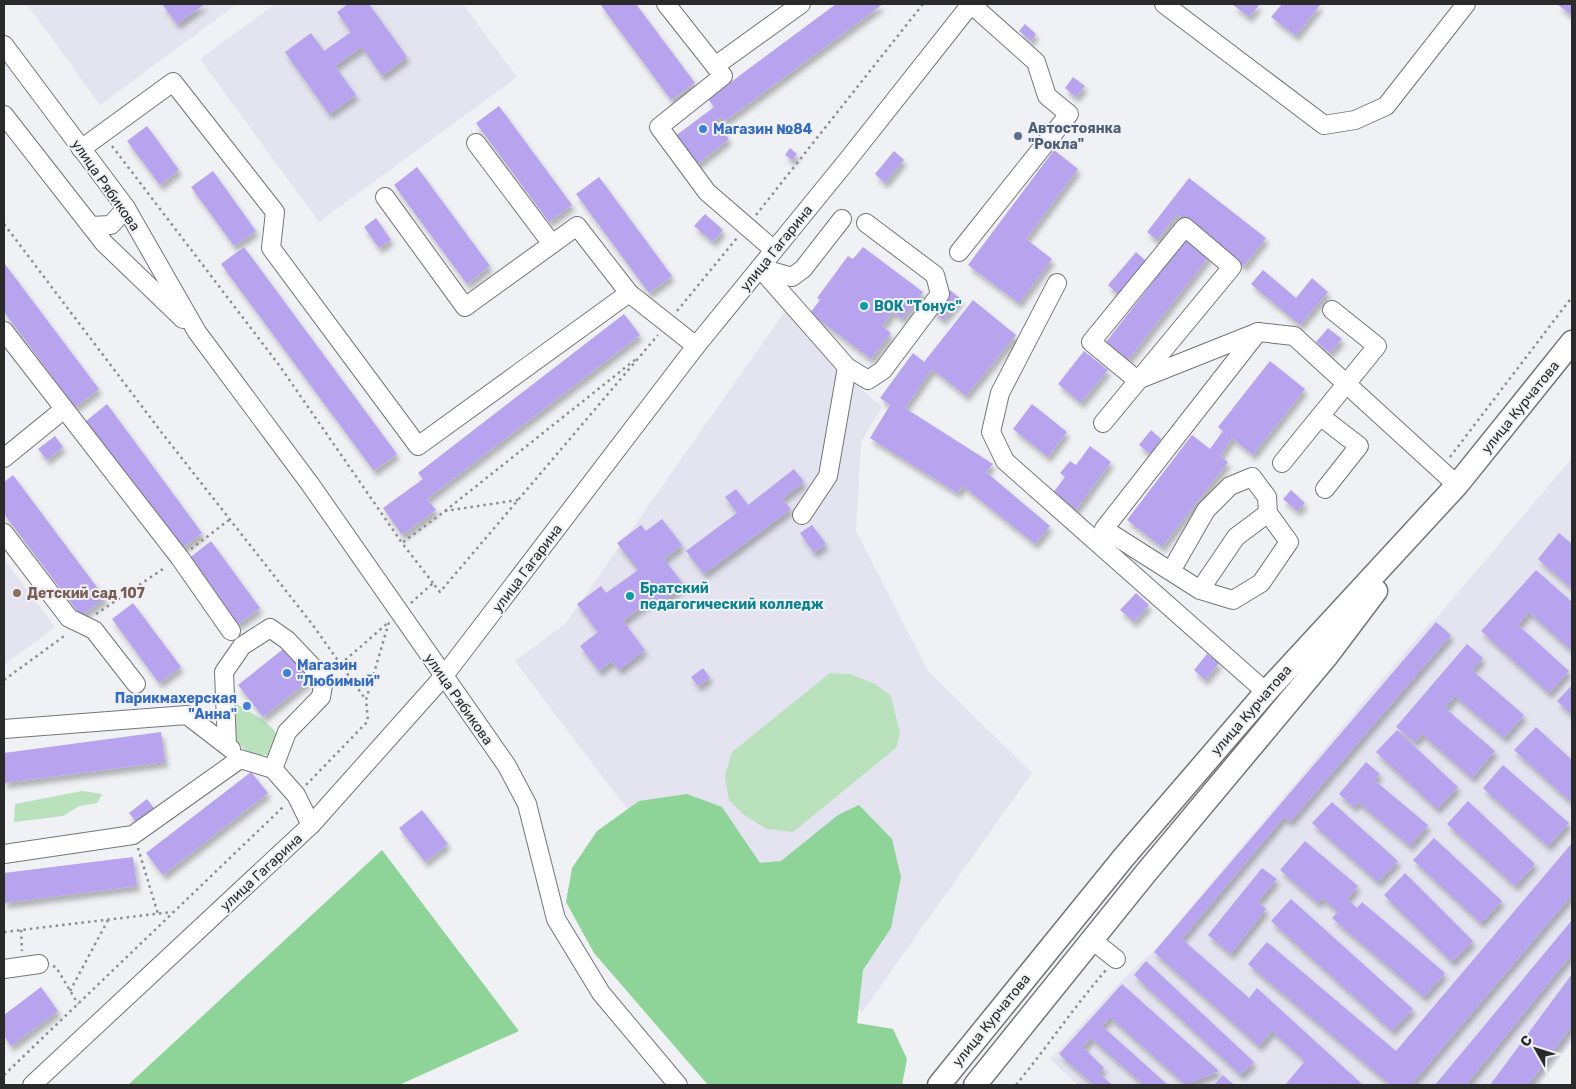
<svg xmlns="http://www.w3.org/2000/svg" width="1576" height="1089" font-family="Rubik,sans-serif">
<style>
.built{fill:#e3e4ef}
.green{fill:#b8e1bc}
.forest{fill:#8ed398}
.building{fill:#b7a3ee;filter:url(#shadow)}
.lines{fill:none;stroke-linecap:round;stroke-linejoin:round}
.minor-casing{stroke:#747578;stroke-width:20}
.major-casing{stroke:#747578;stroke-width:25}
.path{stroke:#8d8d90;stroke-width:2.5;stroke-dasharray:2.5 4;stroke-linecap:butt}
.minor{stroke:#fff;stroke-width:18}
.major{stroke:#fff;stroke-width:22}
.shop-dot{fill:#3f7fe0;stroke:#f0f1f5;stroke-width:2}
.service-dot{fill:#5c6f8a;stroke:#f0f1f5;stroke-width:2}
.culture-dot{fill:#0f9aa8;stroke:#f0f1f5;stroke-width:2}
.education-dot{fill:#8d6e63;stroke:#f0f1f5;stroke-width:2}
.labels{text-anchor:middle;stroke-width:4;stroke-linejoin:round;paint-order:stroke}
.service-label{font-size:14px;font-weight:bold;fill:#4e5e75;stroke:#f0f1f5;text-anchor:start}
.shop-label{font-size:14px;font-weight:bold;fill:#366cbe;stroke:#f0f1f5;text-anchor:start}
.street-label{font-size:14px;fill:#2a2a2b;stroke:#f0f1f5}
.culture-label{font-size:14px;font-weight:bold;fill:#0d838f;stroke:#f0f1f5;text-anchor:start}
.education-label{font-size:14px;font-weight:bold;fill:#785e54;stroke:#f0f1f5;text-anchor:start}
</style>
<defs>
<filter id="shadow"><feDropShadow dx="3" dy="5.5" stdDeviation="2.5" flood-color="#0004"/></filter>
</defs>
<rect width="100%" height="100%" fill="#f0f1f5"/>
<g class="built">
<polygon points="27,4 237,4 100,105"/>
<polygon points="275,4 463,4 517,77 319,222 200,59"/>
<polygon points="786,310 835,366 882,407 861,442 856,531 928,671 1032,773 862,1012 658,850 515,661 565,624"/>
<polygon points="1572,458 1572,1041 1539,1085 1078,1085 1050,1059 1117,985 1159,945 1427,626 1439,615"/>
<polygon points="4,559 55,627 4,665"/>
</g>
<g class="green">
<polygon points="830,673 850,674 875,684 891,696 900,733 896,748 793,832 767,829 744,815 729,800 725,776 732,752"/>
<path d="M 234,702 L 263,720 L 273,729 L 279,738 L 273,754 C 255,758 247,751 233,741 Z"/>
<polygon points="82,791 102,794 97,803 79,806 63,816 14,822 15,804"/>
</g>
<g class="forest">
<polygon points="687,794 722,807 760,863 781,861 838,815 859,805 892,839 901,877 891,928 863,970 857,1023 893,1029 907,1059 902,1085 708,1085 594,953 566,902 572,868 597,831 639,801"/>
<polygon points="382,850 519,1031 399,1085 128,1085"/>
</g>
<g class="building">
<polygon points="162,4 205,4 177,24"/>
<polygon points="348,4 369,4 407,57 382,76 362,47 335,66 356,95 329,114 285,52 311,33 324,51 351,32 337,12"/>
<polygon points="600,4 636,4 695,83 671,100"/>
<polygon points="836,4 883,4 725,121 721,117 715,121 729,139 696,165 674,137 714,107 708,99"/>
<polygon points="1232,4 1260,4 1249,17"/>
<polygon points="1282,4 1321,4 1296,36 1271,17"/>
<polygon points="1557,4 1572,4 1572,16"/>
<polygon points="1025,24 1036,34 1031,41 1019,31"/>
<polygon points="1073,77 1085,86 1076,97 1065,88"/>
<polygon points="499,106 572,205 549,222 476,123"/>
<polygon points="147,126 179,170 160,185 127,141"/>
<polygon points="790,148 797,154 792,160 785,155"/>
<polygon points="1054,150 1078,169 1026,239 1052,259 1019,303 968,265"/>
<polygon points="894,151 904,160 885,183 875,174"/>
<polygon points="417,167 490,266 467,284 394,185"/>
<polygon points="213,171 256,231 234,246 191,187"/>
<polygon points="599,177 672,276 649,293 576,194"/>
<polygon points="1189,178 1266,238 1244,266 1177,214 1157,240 1147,232"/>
<polygon points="705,214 723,230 713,242 694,226"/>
<polygon points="376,218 391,240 379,248 364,227"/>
<polygon points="1188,237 1210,255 1128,360 1106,342"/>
<polygon points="244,247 397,454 374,471 221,264"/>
<polygon points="863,247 923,292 902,319 893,312 882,326 891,333 871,359 810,313 820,300 817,298 848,256 853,259"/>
<polygon points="1136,252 1147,262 1119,295 1108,285"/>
<polygon points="4,263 99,389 75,407 4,312"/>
<polygon points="1263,270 1296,298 1312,278 1328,292 1300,325 1251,284"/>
<polygon points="950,290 961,299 943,320 932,311"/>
<polygon points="973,300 1016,335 966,396 932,369 905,408 993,464 986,472 1050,526 1035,544 963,486 957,493 870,438 890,405 880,398 913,353 924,362"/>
<polygon points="624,314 640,335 427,499 436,510 402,535 383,508 423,479 418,473"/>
<polygon points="1328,328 1342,339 1330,353 1316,342"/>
<polygon points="1084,351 1108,370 1081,403 1058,384"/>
<polygon points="1270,361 1305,389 1253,455 1232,438 1220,456 1228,462 1162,547 1127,520 1192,435 1210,449 1223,431 1218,427"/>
<polygon points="107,404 202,533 181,549 86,421"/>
<polygon points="1032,404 1067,432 1048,457 1013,429"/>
<polygon points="1151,430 1161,439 1150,454 1139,445"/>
<polygon points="55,436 63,447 47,460 38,449"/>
<polygon points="1090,446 1111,462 1075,511 1052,494 1065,477 1060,473 1070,461 1076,465"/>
<polygon points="794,469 804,482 782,499 791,509 704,574 686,551 737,513 725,497 736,489 748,505"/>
<polygon points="13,475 105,598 81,616 4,514 4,482"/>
<polygon points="1291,490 1305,503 1297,511 1283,499"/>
<polygon points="662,519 682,545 664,559 684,585 659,604 654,598 623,621 645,650 619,670 612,661 599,671 580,646 598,632 577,604 601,586 606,593 638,570 617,543 641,525 646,531"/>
<polygon points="812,525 826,544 814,553 800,533"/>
<polygon points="1559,533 1572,544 1572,588 1538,559"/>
<polygon points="211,541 260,608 237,625 188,559"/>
<polygon points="1536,570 1572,602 1572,651 1529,612 1518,625 1569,671 1549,693 1481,631"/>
<polygon points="1136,593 1149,605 1134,622 1120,610"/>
<polygon points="133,603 181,667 159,683 112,619"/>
<polygon points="1436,622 1451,635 1290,822 1284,817 1182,939 1249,998 1257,988 1363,1085 1338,1085 1334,1082 1331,1085 1285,1085 1305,1061 1272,1031 1259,1046 1154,952"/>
<polygon points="1467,644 1483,658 1472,670 1524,715 1504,738 1455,696 1445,708 1495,751 1472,778 1422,734 1415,742 1396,727"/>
<polygon points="287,646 312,678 263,717 238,685"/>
<polygon points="1207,654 1219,663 1205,680 1194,670"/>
<polygon points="703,668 710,678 698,686 691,677"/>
<polygon points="1572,685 1572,715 1557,701"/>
<polygon points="1536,727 1572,760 1572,803 1514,750"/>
<polygon points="1397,730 1458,787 1437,809 1376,752"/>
<polygon points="161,732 165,762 4,783 4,753"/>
<polygon points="1366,762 1380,774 1374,780 1428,825 1410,846 1358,802 1354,807 1339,794"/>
<polygon points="1503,765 1569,823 1548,846 1483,788"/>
<polygon points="251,772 268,793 163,875 146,853"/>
<polygon points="147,799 156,811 138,824 129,813"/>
<polygon points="1468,801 1535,864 1515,886 1447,824"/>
<polygon points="1332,802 1398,861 1378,882 1312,823"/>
<polygon points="422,810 448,844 425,862 399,828"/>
<polygon points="1434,838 1502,901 1481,923 1413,860"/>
<polygon points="1305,841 1358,886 1347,899 1357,908 1362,902 1445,973 1424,997 1332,918 1338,912 1322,898 1318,903 1280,870"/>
<polygon points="1572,843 1572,895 1411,1085 1391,1085 1248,964 1267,942 1396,1051"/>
<polygon points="133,857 137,886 4,903 4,873"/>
<polygon points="1262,868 1277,879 1258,902 1266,909 1231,954 1208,935"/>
<polygon points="1405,873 1473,941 1452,962 1384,895"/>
<polygon points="1291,899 1413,1009 1392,1031 1271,921"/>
<polygon points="1572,920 1572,954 1466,1085 1435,1085"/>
<polygon points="1146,961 1254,1062 1241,1075 1134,975"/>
<polygon points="1572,974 1572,1026 1528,1085 1490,1085"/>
<polygon points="1122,984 1219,1071 1186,1085 1110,1017 1102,1026 1168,1085 1144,1085 1091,1038 1083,1047 1104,1068 1099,1073 1112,1085 1094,1085 1059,1054"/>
<polygon points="41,987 58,1011 11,1046 4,1036 4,1015"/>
<polygon points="1223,1075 1234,1085 1214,1085"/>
</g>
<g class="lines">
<defs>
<g id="minor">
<polyline points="666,4 723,76 659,127 707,192 774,250"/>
<polyline points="1164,4 1324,125 1355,120 1386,106 1466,4"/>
<polyline points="4,45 126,208 197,332 310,484 507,766 527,804 556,919 601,993 678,1085"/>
<polyline points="715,66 801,4"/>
<polyline points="4,115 104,243 183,319"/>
<polyline points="476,143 552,244"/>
<polyline points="81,149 173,82 275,212 271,248 418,446 629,293 696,346"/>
<polyline points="385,197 465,307 577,226 629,293"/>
<polyline points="91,226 111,225 126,208"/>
<polyline points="959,252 1069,114 1047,96 1036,62 971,4"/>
<polyline points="760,268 847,367 868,380 883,370 940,294 935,275 866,223"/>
<polyline points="760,268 792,277 803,269 842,219"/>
<polyline points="1057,283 1000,393 991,432 1005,461 1266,692"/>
<polyline points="4,331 180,558 231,631"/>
<polyline points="1140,379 1258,332 1294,336 1457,485"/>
<polyline points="1320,416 1359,446 1325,489"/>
<polyline points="1103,423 1232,267 1185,227 1091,342 1137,380"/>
<polyline points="4,458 63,410"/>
<polyline points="1282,463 1377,346 1332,310"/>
<polyline points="802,515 828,476 847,367"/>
<polyline points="4,533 69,618 94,630 136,684"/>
<polyline points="1171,571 1206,510 1230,486 1252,477 1267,497 1268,513"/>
<polyline points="1200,590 1236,537 1268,513 1289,542 1261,583 1233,600 1200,590 1104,529 1258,332"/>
<polyline points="4,729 187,715 231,749"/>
<polyline points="227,745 224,672 242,646 270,628 287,640 324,679 321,697 287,732 273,769"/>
<polyline points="4,854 133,835 240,759 273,769 296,795 311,825"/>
<polyline points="1092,940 1116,959"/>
<polyline points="4,969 39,964"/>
<polyline points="32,1085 311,825 443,677 696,346 846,162 971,4"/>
</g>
<g id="major">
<polyline points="939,1085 1124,857 1266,692 1457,485 1572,342"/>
<polyline points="975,1085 1145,874 1327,656 1376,591"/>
</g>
</defs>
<use href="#minor" class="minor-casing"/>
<use href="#major" class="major-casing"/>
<g class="path">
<polyline points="112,146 279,365 402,543"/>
<polyline points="756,215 923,4"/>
<polyline points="4,224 162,433 312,624 366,700"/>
<polyline points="677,311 737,238"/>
<polyline points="1450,457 1572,297"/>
<polyline points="445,511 636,359"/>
<polyline points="191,549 229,520"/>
<polyline points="433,583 402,543 445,511 518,500"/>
<polyline points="411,603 433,583 440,592 658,335"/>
<polyline points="96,614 166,567"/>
<polyline points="4,680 67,634"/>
<polyline points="306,785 368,721 366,700 389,622 336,668"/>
<polyline points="138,848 158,914"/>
<polyline points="21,930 22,951"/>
<polyline points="4,932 172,912"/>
<polyline points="53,966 56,967 78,1004"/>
<polyline points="70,991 108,920"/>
<polyline points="4,1075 284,806"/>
<path d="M 1016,1085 C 1047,1047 1074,1007 1106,970"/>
</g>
<use href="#minor" class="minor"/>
<use href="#major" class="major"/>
</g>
<g class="shop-dot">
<circle cx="703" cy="129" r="5"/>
<circle cx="287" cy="673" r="5"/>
<circle cx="247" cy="706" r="5"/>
</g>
<circle class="service-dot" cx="1018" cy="136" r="5"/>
<g class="culture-dot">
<circle cx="864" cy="306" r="5"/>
<circle cx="630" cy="596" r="5"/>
</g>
<circle class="education-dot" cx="17" cy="593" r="5"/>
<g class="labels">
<g class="service-label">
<text x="1028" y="133">Автостоянка<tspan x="1028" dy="16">"Рокла"</tspan></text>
</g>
<g class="shop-label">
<text x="713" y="134">Магазин №84</text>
<text x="297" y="670">Магазин<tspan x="297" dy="16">"Любимый"</tspan></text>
<text x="237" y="703" text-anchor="end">Парикмахерская<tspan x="237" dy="16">"Анна"</tspan></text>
</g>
<g class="street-label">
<text transform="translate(106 185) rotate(55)" y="5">улица Рябикова</text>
<text transform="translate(776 248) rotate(-51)" y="5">улица Гагарина</text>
<text transform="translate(1520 407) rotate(-51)" y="5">улица Курчатова</text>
<text transform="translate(527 568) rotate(-53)" y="5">улица Гагарина</text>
<text transform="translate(459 699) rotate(55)" y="5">улица Рябикова</text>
<text transform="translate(1251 710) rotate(-49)" y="5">улица Курчатова</text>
<text transform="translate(261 872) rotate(-43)" y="5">улица Гагарина</text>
<text transform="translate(991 1020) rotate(-51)" y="5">улица Курчатова</text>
</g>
<g class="culture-label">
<text x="874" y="311">ВОК "Тонус"</text>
<text x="640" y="593">Братский<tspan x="640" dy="16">педагогический колледж</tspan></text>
</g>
<g class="education-label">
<text x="27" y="598">Детский сад 107</text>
</g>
</g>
<rect width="1576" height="1089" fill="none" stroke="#2a2a2b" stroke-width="10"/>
<g transform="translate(1536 1049) rotate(309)" stroke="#f0f1f5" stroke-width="4" paint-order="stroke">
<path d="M0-4L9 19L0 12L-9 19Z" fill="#2a2a2b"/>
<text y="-8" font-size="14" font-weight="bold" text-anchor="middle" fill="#2a2a2b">С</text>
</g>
</svg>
